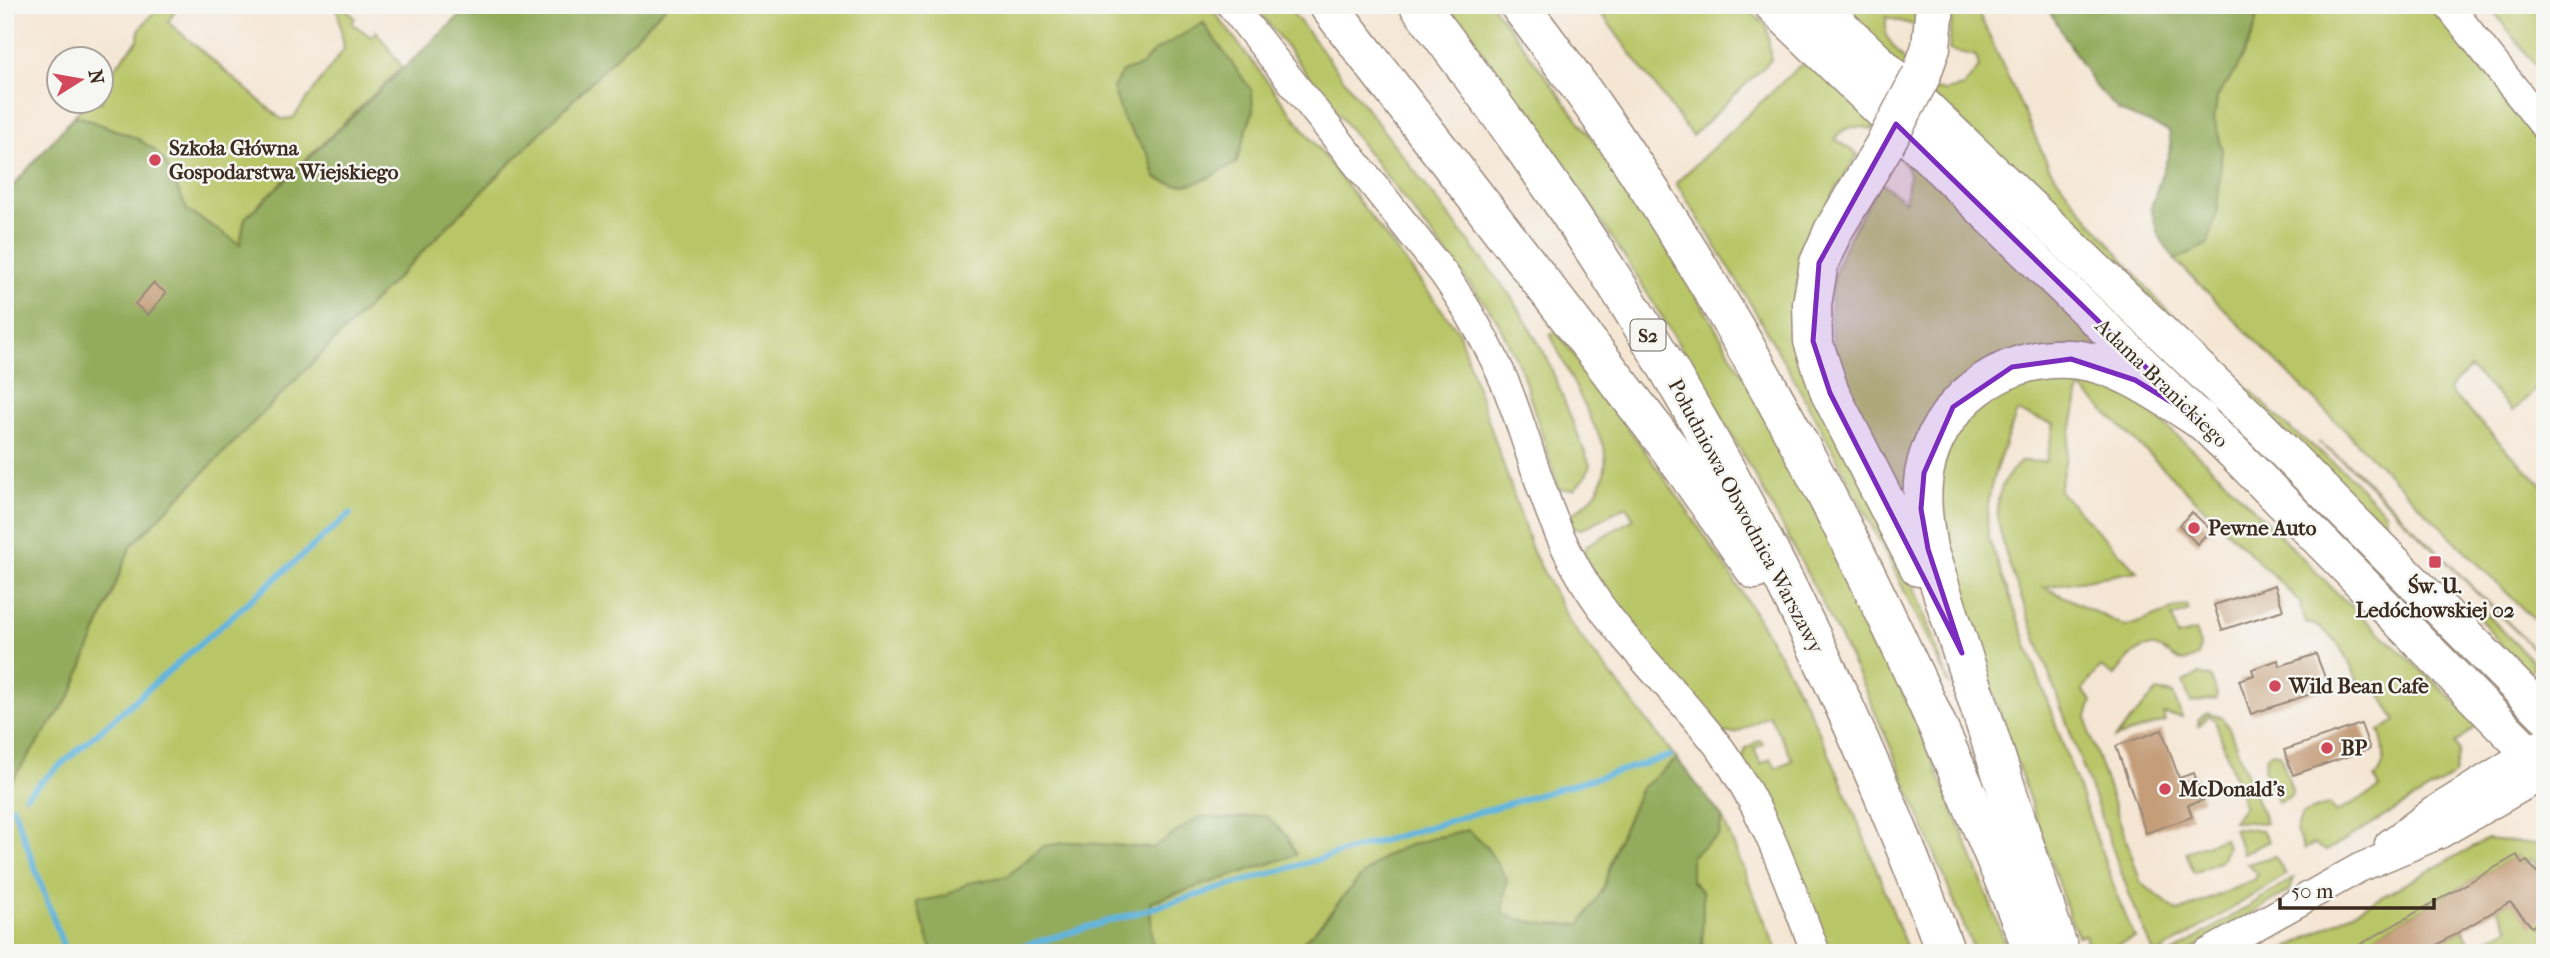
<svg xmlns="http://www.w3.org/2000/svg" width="2550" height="958" font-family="'IM FELL French Canon',serif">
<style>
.green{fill:#b9c668;stroke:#7a7843;stroke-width:2;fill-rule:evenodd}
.forest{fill:#92ab5c;stroke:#666a3d;stroke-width:2}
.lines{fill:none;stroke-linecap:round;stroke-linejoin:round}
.stream{stroke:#62b5de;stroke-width:6}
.building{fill:#c59d79}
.minor-casing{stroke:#988879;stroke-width:31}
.major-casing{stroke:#988879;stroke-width:38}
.highway-casing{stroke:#988879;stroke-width:41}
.minor{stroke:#fff;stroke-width:28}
.major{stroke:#fff;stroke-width:35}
.highway{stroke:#fff;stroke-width:38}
.highway-bridge-casing{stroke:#988879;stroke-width:41;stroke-linecap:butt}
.highway-bridge{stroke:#fff;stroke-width:38}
.marked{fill:#7b2cbf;fill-opacity:0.2;stroke:#7b2cbf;stroke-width:5;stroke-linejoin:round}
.poi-dot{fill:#d1495b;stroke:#f6f6f2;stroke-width:2.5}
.labels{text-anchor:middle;stroke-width:5;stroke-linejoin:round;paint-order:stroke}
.shield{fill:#f6f6f2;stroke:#73675e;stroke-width:2}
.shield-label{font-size:19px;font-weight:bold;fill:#3b2a1e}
.poi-label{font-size:21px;font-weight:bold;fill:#3b2a1e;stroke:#f6f6f2;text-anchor:start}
.street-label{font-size:21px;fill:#3b2a1e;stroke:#f6f6f2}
</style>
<rect width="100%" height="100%" fill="#f6f6f2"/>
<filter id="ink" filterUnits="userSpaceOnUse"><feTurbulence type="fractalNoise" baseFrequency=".0143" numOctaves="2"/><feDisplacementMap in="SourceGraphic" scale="14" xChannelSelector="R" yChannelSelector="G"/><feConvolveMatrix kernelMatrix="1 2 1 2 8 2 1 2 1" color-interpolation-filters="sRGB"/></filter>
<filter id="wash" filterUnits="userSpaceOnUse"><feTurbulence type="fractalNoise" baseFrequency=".00686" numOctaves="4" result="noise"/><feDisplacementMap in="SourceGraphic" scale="28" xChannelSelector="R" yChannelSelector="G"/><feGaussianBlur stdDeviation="1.57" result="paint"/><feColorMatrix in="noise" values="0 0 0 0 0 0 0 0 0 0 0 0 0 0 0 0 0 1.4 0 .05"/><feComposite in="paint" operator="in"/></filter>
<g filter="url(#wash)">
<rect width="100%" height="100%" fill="#f5e6d4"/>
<g class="green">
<polygon points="160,5 179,5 168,22 281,119 293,118 344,49 337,5 342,5 355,18 352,23 371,37 376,31 402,67 245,218 240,244 187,210 172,176 153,149 136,138 75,115 86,102 102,102 102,83 138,40 139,30"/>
<path d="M 667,5 L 1209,5 L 1458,331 L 1533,552 L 1570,623 L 1677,759 L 1641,788 L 1617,843 L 1603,890 L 1582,924 C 1553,926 1529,924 1502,913 L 1468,830 C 1444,836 1417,841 1395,851 C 1353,871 1328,928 1288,953 L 5,953 L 5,705 L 94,638 L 131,546 ZM 1204,23 L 1253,110 L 1236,163 L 1156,178 L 1149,156 L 1124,121 L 1122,72 L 1142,66 Z"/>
<polygon points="1254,5 1287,5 1515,302 1547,358 1590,465 1585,478 1574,489 1559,489 1521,369 1496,318"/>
<path d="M 1446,5 L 1492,5 C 1548,79 1605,153 1655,230 C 1800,455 1916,703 2009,953 L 1975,953 C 1933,850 1893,745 1844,646 C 1735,426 1598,198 1446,5 Z"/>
<polygon points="1595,5 1745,5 1767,27 1771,60 1692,136"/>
<polygon points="1836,5 1916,5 1917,26 1886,17 1886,36 1907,64 1904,71"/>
<polygon points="1953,5 1975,5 2049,167 2074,201 2158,301 2288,427 2345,472 2386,513 2386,522 2358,502 1932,95 1934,89 1945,91 1963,87 1979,67 1976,56 1949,50"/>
<polygon points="2259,5 2437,5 2545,141 2545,380 2513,411 2470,368 2448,390 2545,488 2545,631 2175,260 2208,243 2222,148 2214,120 2217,97 2238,67 2254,31"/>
<polygon points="2488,5 2545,5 2545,63 2540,70"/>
<path d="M 1812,61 L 1878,123 L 1874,129 C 1859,126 1844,124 1835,139 L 1858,155 C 1820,213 1793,256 1794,328 L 1916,591 L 1950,686 C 1867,509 1782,347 1676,183 L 1798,67 Z"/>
<path d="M 1903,148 L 2114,356 L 2004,360 L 1910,512 C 1872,438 1806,346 1840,258 C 1850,232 1867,207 1880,182 L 1905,201 C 1909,181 1914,172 1898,155 Z"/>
<path d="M 1557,332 C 1637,440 1719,547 1785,665 C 1836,757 1871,856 1909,953 L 1825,953 L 1742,762 L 1746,748 L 1760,740 L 1763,744 L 1754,749 L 1761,764 L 1771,759 L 1776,768 L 1793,760 L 1769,715 L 1736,733 L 1723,733 L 1608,602 L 1583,552 L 1587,545 L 1634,519 L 1626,506 L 1582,529 L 1571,528 L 1562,520 C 1593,502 1611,483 1604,446 L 1550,334 Z"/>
<path d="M 2087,375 L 2143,405 L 2222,477 L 2347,603 L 2479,723 L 2455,744 L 2459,751 L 2454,775 L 2326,851 L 2315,844 L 2304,849 L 2296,831 L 2302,814 L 2329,804 L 2335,813 L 2380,788 L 2375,778 C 2388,765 2385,747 2379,731 L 2396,721 L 2373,682 L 2360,686 C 2349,661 2336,630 2306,622 L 2300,607 L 2302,604 L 2080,387 L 2059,491 L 2137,571 L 2044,587 L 2126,627 L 2186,605 L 2189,611 L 2172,617 L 2178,636 L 2195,631 L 2200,645 L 2198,656 L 2184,662 C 2176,660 2172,655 2164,651 C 2141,637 2127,661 2114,676 L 2101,667 L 2082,690 L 2092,701 L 2087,716 L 2089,732 L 2141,883 L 2179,912 L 2254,880 L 2258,874 L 2247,864 L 2275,856 L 2286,875 L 2159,953 L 2154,953 L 2131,899 L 2009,564 C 1998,524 1985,492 2022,461 L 2046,462 L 2054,424 L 2017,412 C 2002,454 1981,494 1989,539 L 2120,903 L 2135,938 L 2101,950 L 2088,946 L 2085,935 L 2078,936 L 2070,918 L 1973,634 L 1932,496 L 1957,425 L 1973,407 L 2036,377 Z"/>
<polygon points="2318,442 2355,469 2540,655 2354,470"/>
<polygon points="2477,608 2481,608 2532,661 2533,668 2526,676 2474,611"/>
<polygon points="2199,674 2211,677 2217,695 2215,699 2191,703 2183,682"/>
<polygon points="2157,691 2173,694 2182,717 2163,714 2165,721 2115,738"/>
<polygon points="2207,713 2221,717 2229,728 2266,823 2233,821 2244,806 2215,720 2208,716 2199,726 2198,720"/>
<polygon points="2273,752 2280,754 2292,790 2291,796 2280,802 2277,801 2264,769 2267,755"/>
<polygon points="1722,817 1778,953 1702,953 1703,893 1691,880 1691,856 1719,835"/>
<polygon points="2234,828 2262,830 2269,841 2243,854"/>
<polygon points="2224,838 2227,847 2221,861 2194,873 2186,852"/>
<polygon points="2487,839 2545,845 2545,881 2532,867 2536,863 2532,859 2522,864 2517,855 2345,953 2279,953"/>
<polygon points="2294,878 2290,890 2186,953 2173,953"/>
<polygon points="2510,902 2545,916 2545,953 2464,953 2509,927 2498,909"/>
<polygon points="2463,930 2470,943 2454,953 2423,953"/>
</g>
<g class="forest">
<polygon points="471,5 667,5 131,546 71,695 5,790 5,195 75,115 136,138 153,149 166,164 187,210 240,244 245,218"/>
<polygon points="2046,5 2259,5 2254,31 2238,67 2217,97 2214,120 2222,148 2217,212 2208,244 2175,260 2158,234 2151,207 2171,147 2169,131 2119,111 2094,85"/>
<path d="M 1203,23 L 1252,91 L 1253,110 L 1236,163 C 1206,179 1189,194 1156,178 L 1149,156 L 1124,121 L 1113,88 L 1122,72 L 1141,66 L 1153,52 Z"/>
<path d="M 1677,759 L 1722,817 L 1719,835 L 1691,856 L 1691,880 L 1703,893 L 1702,953 L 1288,953 C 1328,928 1353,871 1395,851 C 1417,841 1444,836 1468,830 L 1485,845 L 1507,879 L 1502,913 C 1529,924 1553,926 1581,924 L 1603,889 L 1617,843 L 1641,788 Z"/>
<polygon points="1265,815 1287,836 1296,855 1150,902 1153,953 933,953 916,902 945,896 968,883 1007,876 1043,846 1073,842 1152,848 1201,816 1223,819"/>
</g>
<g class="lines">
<g class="stream">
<polyline points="26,795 350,514"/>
<polyline points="13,807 66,953"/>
<polyline points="1000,953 1670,756"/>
</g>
</g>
<g id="blocks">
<g class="building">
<polygon points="153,283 166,293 148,315 135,304"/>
<polygon points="2192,512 2211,530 2197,544 2179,525"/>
<polygon points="2275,585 2283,610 2222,630 2214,605"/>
<polygon points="2316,654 2329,688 2251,714 2239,680 2254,675 2252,669 2278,660 2280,666"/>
<polygon points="2361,724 2370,749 2293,775 2284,750"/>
<polygon points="2162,730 2179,778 2194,773 2203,800 2188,805 2192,817 2146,833 2116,746"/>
<polygon points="2517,855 2522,864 2527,861 2545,881 2545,916 2532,927 2510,902 2423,953 2345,953"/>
</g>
</g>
</g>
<g filter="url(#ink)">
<use href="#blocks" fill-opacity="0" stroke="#988879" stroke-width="2"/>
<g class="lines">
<defs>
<g id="minor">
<path d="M 1231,5 L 1444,274 C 1468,309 1489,345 1506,385 C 1532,450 1545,517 1582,578 C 1620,642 1678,691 1722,751 C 1765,811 1789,884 1816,953"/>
<polyline points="2448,5 2545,127"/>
<polyline points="2389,844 2432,812 2545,742"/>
<polyline points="2208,953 2359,868 2440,834 2545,774"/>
</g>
<g id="major">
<polyline points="1772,5 2234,453 2545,769"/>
<polyline points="1819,5 2259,426 2545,715"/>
</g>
<g id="highway">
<polyline points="1328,5 1670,449 1755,570"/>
<path d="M 1419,5 C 1496,107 1571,210 1638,319 C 1762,520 1864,732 1946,953"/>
<path d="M 1519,5 C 1737,287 1901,623 2034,953"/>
<polyline points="1921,76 1931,47 1935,5"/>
<polyline points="1885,144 1833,231 1819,263 1812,304 1813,341 1830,393 1919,567"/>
<path d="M 2060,953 L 1928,549 C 1924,524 1920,500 1924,474 C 1936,405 1999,355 2069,359 C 2116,361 2161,394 2199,419"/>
</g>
</defs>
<use href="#minor" class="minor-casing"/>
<use href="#major" class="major-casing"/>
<use href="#highway" class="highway-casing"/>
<use href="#minor" class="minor"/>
<use href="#major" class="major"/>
<use href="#highway" class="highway"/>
<defs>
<polyline id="highway-bridge" points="1885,144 1921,76"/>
</defs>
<use href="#highway-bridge" class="highway-bridge-casing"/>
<use href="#highway-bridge" class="highway-bridge"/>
</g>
</g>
<path class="marked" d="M 1896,124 L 2199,419 L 2135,380 L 2071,359 L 2012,367 L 1953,407 L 1924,473 L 1921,509 L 1928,549 L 1962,653 L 1830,393 L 1813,341 L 1819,263 Z"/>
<g class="poi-dot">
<circle cx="155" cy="160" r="7"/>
<circle cx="2194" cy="528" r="7"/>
<rect x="2428" y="555" width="14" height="14" rx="3.5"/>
<circle cx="2275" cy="686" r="7"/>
<circle cx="2327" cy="748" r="7"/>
<circle cx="2165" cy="789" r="7"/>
</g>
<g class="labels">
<rect class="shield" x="1630.5" y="319.5" width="35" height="31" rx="5"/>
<g class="shield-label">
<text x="1648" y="342">S2</text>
</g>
<g class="poi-label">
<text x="169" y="155">Szkoła Główna<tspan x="169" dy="24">Gospodarstwa Wiejskiego</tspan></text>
<text x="2208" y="535">Pewne Auto</text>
<text x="2435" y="593" text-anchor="middle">Św. U.<tspan x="2435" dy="24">Ledóchowskiej 02</tspan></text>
<text x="2289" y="693">Wild Bean Cafe</text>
<text x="2341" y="755">BP</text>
<text x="2179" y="796">McDonald's</text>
</g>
<g class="street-label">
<text transform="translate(2162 383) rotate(44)" y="7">Adama Branickiego</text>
<text transform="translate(1746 516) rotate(62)" y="7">Południowa Obwodnica Warszawy</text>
</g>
</g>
<rect width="2550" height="958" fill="none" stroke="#f6f6f2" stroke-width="28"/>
<g transform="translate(80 80) rotate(79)"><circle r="33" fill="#f6f6f2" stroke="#aba49d" stroke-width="2"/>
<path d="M0-5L12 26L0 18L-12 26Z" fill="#d1495b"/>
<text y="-10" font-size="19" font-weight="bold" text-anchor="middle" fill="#3b2a1e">N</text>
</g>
<path d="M2280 898v10h154v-10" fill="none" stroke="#3b2a1e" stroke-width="3.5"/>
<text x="2291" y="898" font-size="21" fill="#3b2a1e" stroke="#f6f6f2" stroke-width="5" paint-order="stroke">50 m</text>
</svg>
